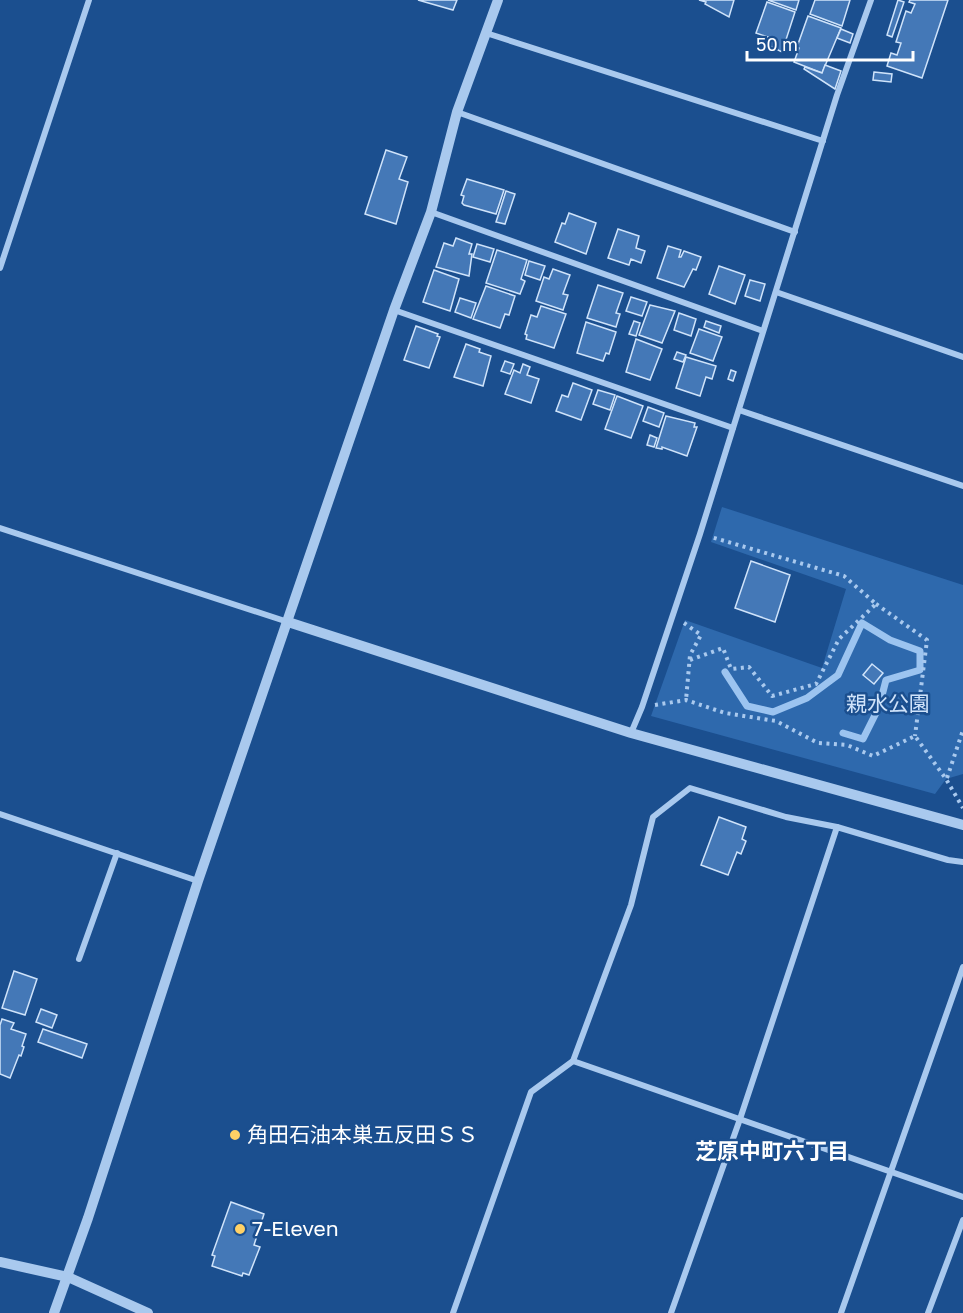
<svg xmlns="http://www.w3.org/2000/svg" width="963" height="1313" font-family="'Golos Text','Noto Sans JP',sans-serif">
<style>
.green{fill:#2e69ad}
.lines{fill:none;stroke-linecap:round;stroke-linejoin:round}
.stream{stroke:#9cc4f0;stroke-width:7}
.building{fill:#4478b7;stroke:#cfe3fa;stroke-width:1.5}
.path{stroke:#a9c9ee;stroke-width:4;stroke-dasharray:3 4.5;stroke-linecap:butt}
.minor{stroke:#a9c9ee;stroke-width:6}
.tertiary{stroke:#a9c9ee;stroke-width:10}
.poi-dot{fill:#ffd166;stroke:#1b4f8f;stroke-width:2}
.labels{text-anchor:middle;stroke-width:5;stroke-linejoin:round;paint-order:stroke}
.park-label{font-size:21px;fill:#cfe3fa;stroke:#1b4f8f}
.poi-label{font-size:21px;fill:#fff;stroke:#1b4f8f;text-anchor:start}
.neighbourhood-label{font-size:22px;font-weight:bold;fill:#fff;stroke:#1b4f8f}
</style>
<rect width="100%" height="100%" fill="#1b4f8f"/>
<polygon class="green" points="722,507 963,585 963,774 946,779 935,794 651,716 685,620 822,668 846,589 711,542"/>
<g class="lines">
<polyline class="stream" points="725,672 747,706 773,712 807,698 838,675 862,623 890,640 920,651 920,670 886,680 879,707 863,739 843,733"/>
</g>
<g class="building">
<polygon points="418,0 457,0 453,10"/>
<polygon points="699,0 734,0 729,17 705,4 706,2"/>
<polygon points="768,0 799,0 796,10"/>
<polygon points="815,0 850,0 842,26 810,14"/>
<polygon points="898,0 904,2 892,37 887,35"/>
<polygon points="910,0 948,0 922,78 887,66 891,53 897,55 901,43 896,42 906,11 911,13 915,4 909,2"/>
<polygon points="767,2 795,12 782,52 766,44 768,37 756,33"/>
<polygon points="808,16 841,28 822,73 794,62 799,48 797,47"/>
<polygon points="841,29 853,34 850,43 837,38"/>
<polygon points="825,65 841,71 835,89 804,69 805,67 822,73"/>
<polygon points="874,72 892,74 891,82 873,80"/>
<polygon points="386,150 407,157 399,179 408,182 396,224 365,214"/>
<polygon points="467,179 504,190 496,214 464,205 462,203 464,196 461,195"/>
<polygon points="506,191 515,194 505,224 496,222"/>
<polygon points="569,213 596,223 586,254 555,242 562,223 565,224"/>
<polygon points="618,229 639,236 636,248 645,251 641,263 631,259 629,265 608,258"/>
<polygon points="456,238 472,244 469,254 472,254 469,276 436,267 444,243 453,246"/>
<polygon points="477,244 494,249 490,262 473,257"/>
<polygon points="668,246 681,250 679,257 681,257 684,251 701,257 696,270 693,269 684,287 657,278"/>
<polygon points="497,250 527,260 521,279 525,281 520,294 486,283"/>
<polygon points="529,261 545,266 540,280 525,275"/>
<polygon points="719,266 745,275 735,304 709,294"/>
<polygon points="553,269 570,275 563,294 568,295 563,310 536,301 544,277 549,279"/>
<polygon points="434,270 459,279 450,311 423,302"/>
<polygon points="750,280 765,284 760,301 745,296"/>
<polygon points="598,285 623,293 616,313 620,314 616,327 587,318"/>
<polygon points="486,286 515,296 509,315 505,314 500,328 473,319"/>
<polygon points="631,297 647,302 642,316 626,311"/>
<polygon points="460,298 476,303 471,318 455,312"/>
<polygon points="650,305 675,311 662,343 639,335"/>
<polygon points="541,306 566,314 554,348 526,339 527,335 525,334 531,315 537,317"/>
<polygon points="679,313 696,319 691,336 674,330"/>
<polygon points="634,321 640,323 636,336 629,334"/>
<polygon points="706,321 721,326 719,333 704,327"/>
<polygon points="586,322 616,332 609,354 606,353 603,361 577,353"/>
<polygon points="416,326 438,334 437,336 440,337 429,368 404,360"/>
<polygon points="699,329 722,337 713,361 690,353"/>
<polygon points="636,339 662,349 650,380 626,372"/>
<polygon points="466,344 480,349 479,352 491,356 483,386 454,377"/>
<polygon points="677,352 686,355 683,362 674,359"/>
<polygon points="686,357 716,366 712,379 706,377 700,396 676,388"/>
<polygon points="505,361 514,364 510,374 501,371"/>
<polygon points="523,364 530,367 527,375 539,379 531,403 505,394 514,370 520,373"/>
<polygon points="731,370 736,372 733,381 728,379"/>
<polygon points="573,383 592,390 581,420 556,411 562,395 568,397"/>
<polygon points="598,390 615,395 610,410 593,404"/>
<polygon points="617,396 643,406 631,438 605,429"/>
<polygon points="648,407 664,413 659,427 643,421"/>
<polygon points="666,416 695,423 694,427 697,427 687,456 662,447 662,449 656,448"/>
<polygon points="650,435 657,438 654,447 647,445"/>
<polygon points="751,561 790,575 775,622 735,608"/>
<polygon points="872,664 883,673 874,684 863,675"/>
<polygon points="719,817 746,827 742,839 746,841 741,854 737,852 728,875 701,865"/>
<polygon points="14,971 37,979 25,1015 2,1008"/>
<polygon points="41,1009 57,1015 52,1028 36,1022"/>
<polygon points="2,1019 14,1023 11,1029 26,1034 22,1046 24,1047 21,1056 19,1055 10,1078 0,1074 0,1025"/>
<polygon points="43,1029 87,1044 82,1058 38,1042"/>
<polygon points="231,1202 264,1214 254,1245 260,1247 249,1275 243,1273 242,1276 212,1266 215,1256 212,1255"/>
</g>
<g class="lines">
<g class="path">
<polyline points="876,604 927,640 915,736"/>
<polyline points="684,623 701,635 690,655 686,700"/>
<polyline points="690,660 723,648 731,669 749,667 772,696 816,684 839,639 876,604 844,576 711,537"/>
<polyline points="655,705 686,700 725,713 776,721 818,743 847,745 873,756 915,736 946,779 963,808"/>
<polyline points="947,778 963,730"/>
</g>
<g class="minor">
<polyline points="486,33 823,141"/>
<polyline points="457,112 795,232"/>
<polyline points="431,212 763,331"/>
<polyline points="0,268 89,0"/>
<polyline points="776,292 963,357"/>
<polyline points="394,310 733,428"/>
<polyline points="739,410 963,486"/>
<polyline points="0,528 288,622"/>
<polyline points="631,733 642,707 700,534 837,95 871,0"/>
<polyline points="0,814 198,881"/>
<polyline points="79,959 117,853"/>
<polyline points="573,1061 963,1197"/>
<polyline points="453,1313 531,1092 573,1061 631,905 653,817 690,788 786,817 837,827"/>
<polyline points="671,1313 740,1119 837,827 948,860 963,862"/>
<polyline points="841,1313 963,967"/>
<polyline points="928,1313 963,1220"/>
</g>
<g class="tertiary">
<polyline points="288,622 631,733 963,825"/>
<polyline points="0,1262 68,1277 148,1313"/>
<polyline points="54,1313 88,1218 198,881 394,310 431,212 457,112 498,0"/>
</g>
</g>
<g class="poi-dot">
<circle cx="235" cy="1135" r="6"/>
<circle cx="240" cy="1229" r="6"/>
</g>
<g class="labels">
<g class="park-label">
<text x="888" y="711">親水公園</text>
</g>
<g class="poi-label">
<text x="247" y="1142">角田石油本巣五反田ＳＳ</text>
<text x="252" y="1236">7-Eleven</text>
</g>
<g class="neighbourhood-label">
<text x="772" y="1159">芝原中町六丁目</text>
</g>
</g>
<path d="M747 51v9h166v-9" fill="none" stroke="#ffffff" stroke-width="3"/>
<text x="756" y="51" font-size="18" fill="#ffffff" stroke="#1b4f8f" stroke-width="4.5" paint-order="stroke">50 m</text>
</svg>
